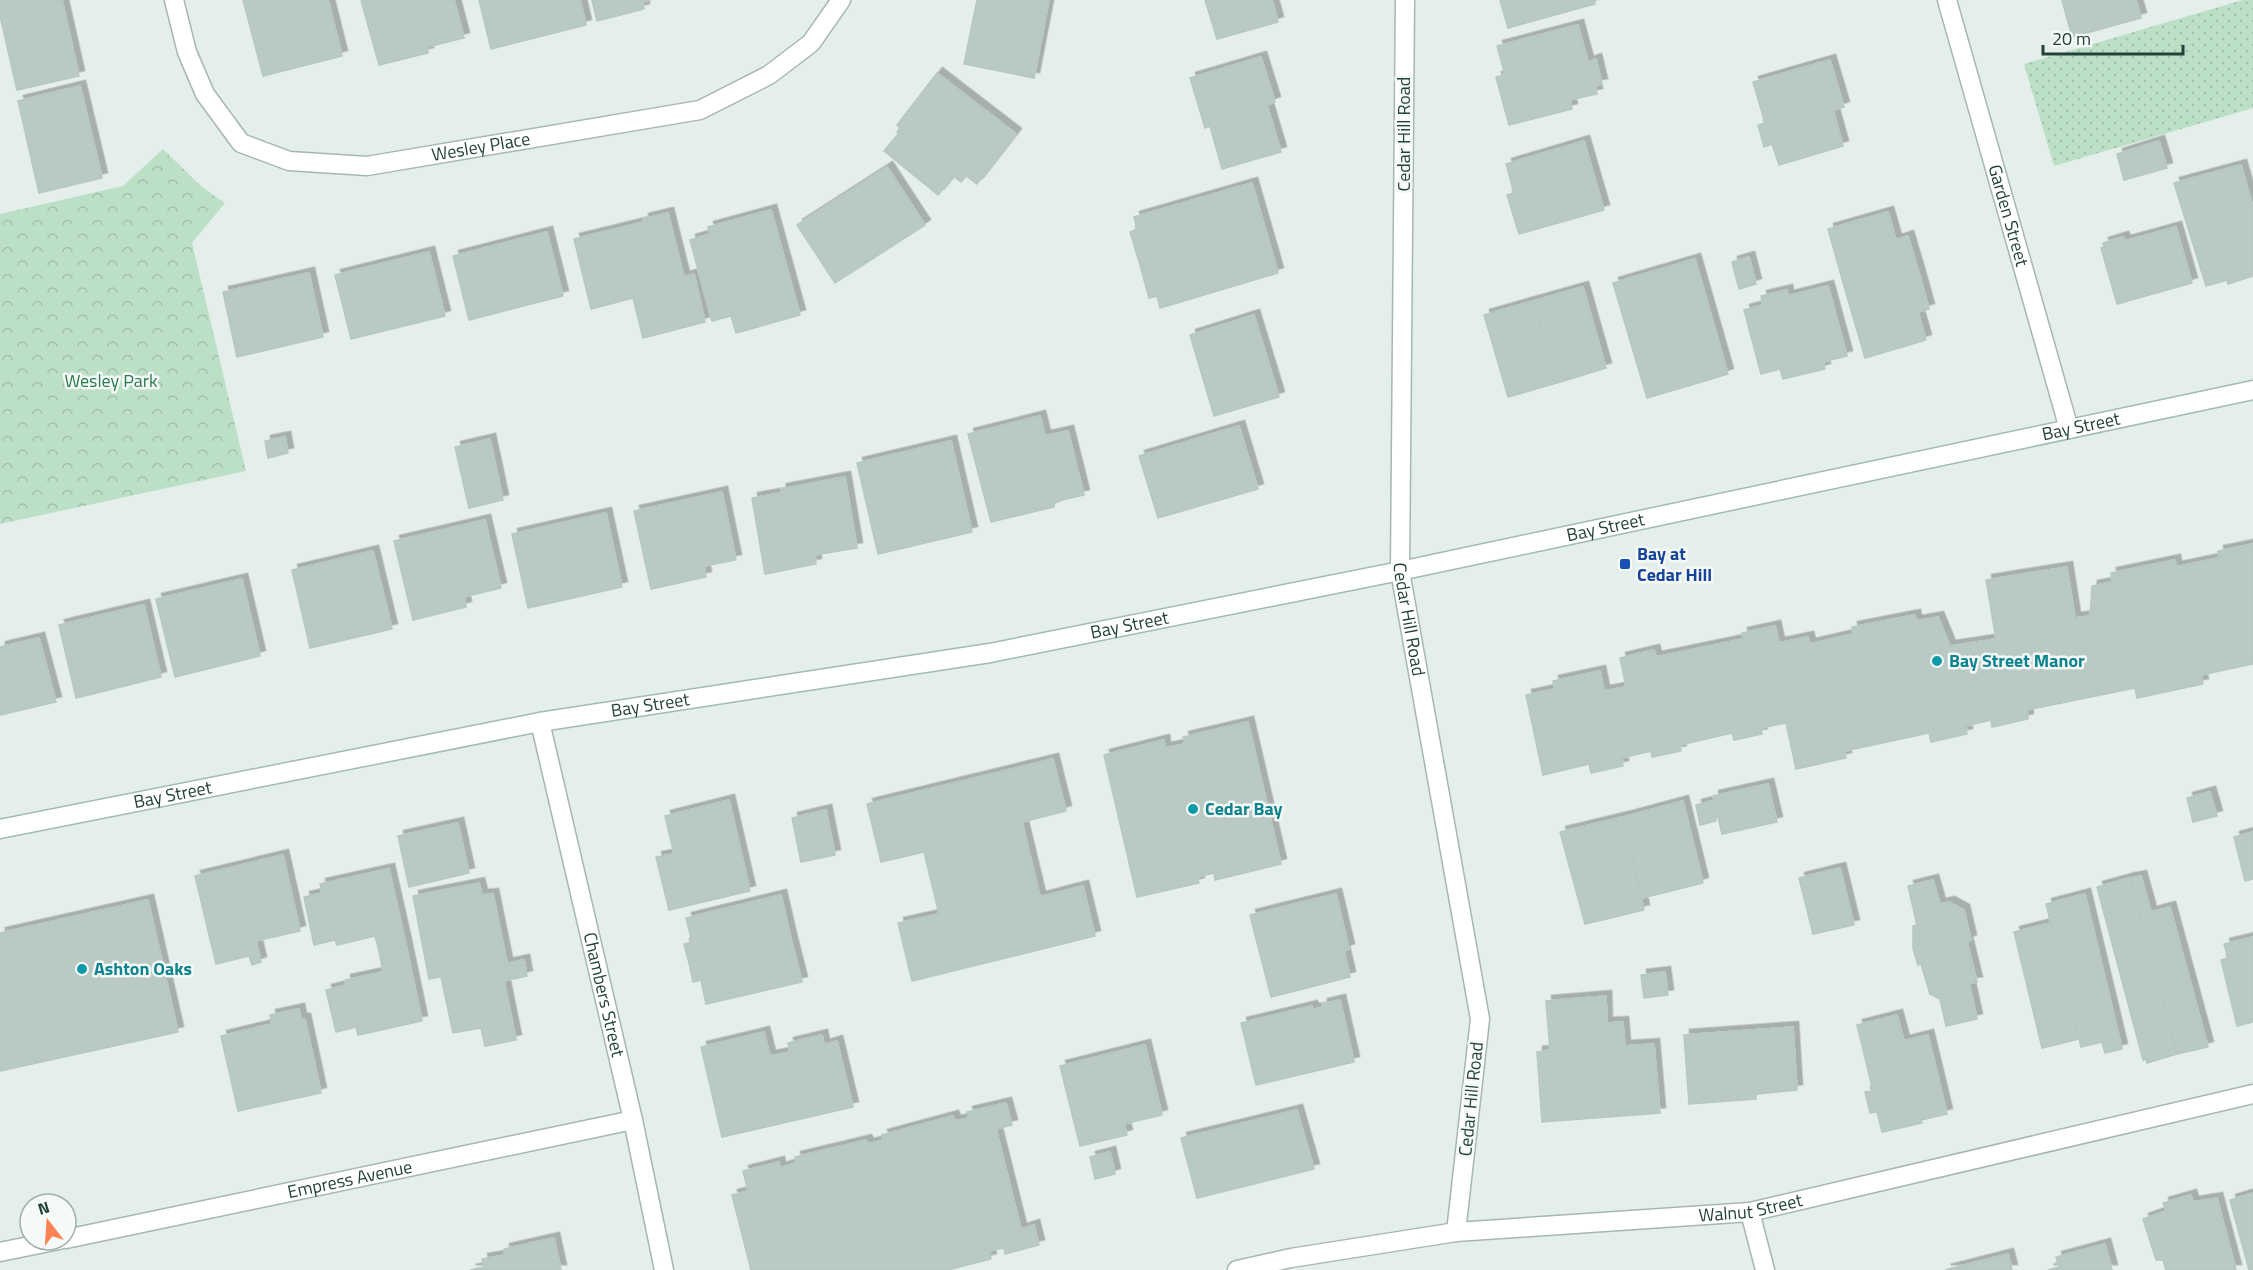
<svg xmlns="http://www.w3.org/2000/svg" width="2253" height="1270" font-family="'Titillium Web',sans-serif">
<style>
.grass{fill:url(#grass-dots)}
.forest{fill:url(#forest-crowns)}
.building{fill:#b9c9c3;stroke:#b6c8c1;stroke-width:1.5;filter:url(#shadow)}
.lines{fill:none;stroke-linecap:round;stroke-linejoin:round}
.minor-casing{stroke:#a6b7b2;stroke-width:21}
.secondary-casing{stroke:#a1bbb2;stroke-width:21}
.minor{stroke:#fff;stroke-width:18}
.secondary{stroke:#fff;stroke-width:18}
.transit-dot{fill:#1a4fb4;stroke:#f5faf8;stroke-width:2}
.culture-dot{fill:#0f9aa8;stroke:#f5faf8;stroke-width:2}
.labels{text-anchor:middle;stroke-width:5;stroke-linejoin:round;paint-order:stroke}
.street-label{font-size:18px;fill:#22413a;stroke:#f5faf8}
.park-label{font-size:18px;fill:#297b4b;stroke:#f5faf8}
.transit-label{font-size:18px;font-weight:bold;fill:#164399;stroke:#f5faf8;text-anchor:start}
.culture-label{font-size:18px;font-weight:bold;fill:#0d838f;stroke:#f5faf8;text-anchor:start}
</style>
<defs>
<pattern id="grass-dots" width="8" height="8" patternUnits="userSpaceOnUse" patternTransform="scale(1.5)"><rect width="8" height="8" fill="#bce0c6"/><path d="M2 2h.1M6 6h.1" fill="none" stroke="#a1c1ab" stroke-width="1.8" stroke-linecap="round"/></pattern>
<pattern id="forest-crowns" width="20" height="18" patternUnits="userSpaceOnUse" patternTransform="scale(1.5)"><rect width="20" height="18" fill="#bce0c6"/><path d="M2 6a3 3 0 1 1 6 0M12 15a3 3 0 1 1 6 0" fill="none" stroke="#a1c1ab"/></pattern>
<filter id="shadow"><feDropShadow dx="5.5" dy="-5.5" stdDeviation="0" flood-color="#0004"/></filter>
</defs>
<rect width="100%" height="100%" fill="#e4eeea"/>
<polygon class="grass" points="2243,0 2253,0 2253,108 2054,166 2024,64"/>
<polygon class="forest" points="163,149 202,187 225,203 192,243 246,471 0,524 0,214 123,186"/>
<g class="building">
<polygon points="0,0 62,0 79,76 17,90 0,16"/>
<polygon points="243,0 328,0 342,56 263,76"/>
<polygon points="361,0 454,0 464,38 427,47 428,53 379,65"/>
<polygon points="479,0 580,0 586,25 491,49"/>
<polygon points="592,0 650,0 643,2 644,9 597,21"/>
<polygon points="977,0 1049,0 1034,78 964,64"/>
<polygon points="1205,0 1272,0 1278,22 1217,39"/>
<polygon points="1500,0 1594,0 1595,4 1508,28"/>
<polygon points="2062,0 2136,0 2141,18 2072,37"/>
<polygon points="1578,25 1588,62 1596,59 1602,84 1595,85 1597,94 1570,100 1572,109 1509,125 1496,77 1505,75 1497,46"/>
<polygon points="1261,57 1275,102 1267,105 1281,152 1222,169 1210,126 1205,128 1190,78"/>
<polygon points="1830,60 1844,107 1833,110 1843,146 1779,165 1772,144 1764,147 1758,125 1765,123 1753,82"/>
<polygon points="937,73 1016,134 977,184 966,176 961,182 897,132 900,128 897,125"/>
<polygon points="80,86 102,178 39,193 18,101"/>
<polygon points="899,133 953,177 938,195 884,151"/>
<polygon points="1584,141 1604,210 1519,234 1507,195 1514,193 1506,164"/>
<polygon points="2159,141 2167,168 2124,180 2117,154"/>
<polygon points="2241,165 2253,207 2253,276 2228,284 2227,280 2206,286 2174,183"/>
<polygon points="887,167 925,225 835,283 797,225"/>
<polygon points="1252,183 1265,228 1140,265 1130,232 1137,229 1134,217"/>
<polygon points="771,210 800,315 736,333 731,316 712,321 690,240 710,234 708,227"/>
<polygon points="1888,212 1896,240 1908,236 1919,273 1846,293 1828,229"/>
<polygon points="668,213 684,277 694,274 705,322 643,338 633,298 591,309 574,239 644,222 643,219"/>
<polygon points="2176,227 2192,283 2117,304 2101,248 2104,247 2103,243 2123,237 2125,241"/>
<polygon points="1265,228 1278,273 1160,308 1157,296 1149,298 1140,265"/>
<polygon points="547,232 563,296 469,320 453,256"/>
<polygon points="429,252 445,316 351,339 335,275"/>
<polygon points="1749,257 1756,284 1739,289 1732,262"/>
<polygon points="1695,259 1728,374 1688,386 1654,271"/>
<polygon points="1654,271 1688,386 1647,398 1613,283"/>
<polygon points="309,273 323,337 237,357 223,292"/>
<polygon points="1919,273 1929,309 1918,312 1926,340 1865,358 1846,293"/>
<polygon points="1828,286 1847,356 1823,362 1825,369 1783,379 1780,369 1761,374 1744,310 1763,305 1761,296 1787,290 1788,296"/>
<polygon points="1583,287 1606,368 1557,383 1533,301"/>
<polygon points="1533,301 1557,383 1508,397 1484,315"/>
<polygon points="1254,315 1279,397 1214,416 1190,335"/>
<polygon points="1040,416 1045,436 1068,431 1084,495 1054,502 1054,507 991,522 968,434"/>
<polygon points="1239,426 1258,489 1158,518 1139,456"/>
<polygon points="285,437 288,453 268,458 265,441"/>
<polygon points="490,439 503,500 469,508 455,447"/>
<polygon points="951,441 972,532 878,554 857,463"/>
<polygon points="845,477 857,548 815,555 816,564 765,574 752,498 781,493 781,489"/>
<polygon points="722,492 736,560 704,566 706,577 651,589 634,511"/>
<polygon points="606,513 622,587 528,608 512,534"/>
<polygon points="485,520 501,588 464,597 466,607 413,620 394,541"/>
<polygon points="2253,544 2253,664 2201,675 2203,684 2137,698 2135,688 2027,710 2028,719 1992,727 1991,720 1966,726 1967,734 1931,742 1929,733 1845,751 1846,758 1796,769 1786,723 1761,728 1762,734 1734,740 1732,733 1680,745 1681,751 1652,757 1651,751 1622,758 1623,766 1591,773 1589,764 1543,775 1526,695 1555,689 1553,681 1600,671 1604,691 1626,687 1620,658 1654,650 1656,657 1743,639 1742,633 1775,626 1779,643 1808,637 1810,644 1853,634 1852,627 1915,615 1916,621 1938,617 1950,646 1996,639 1986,580 2067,567 2075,618 2090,616 2092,586 2112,582 2111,573 2175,560 2176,567 2219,558 2218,551"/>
<polygon points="373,551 392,629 310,648 292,570"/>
<polygon points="242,579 260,656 175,677 156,599"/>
<polygon points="144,605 161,677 76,698 59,625"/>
<polygon points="39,638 56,702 0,715 0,647"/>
<polygon points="1248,722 1281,864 1215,880 1214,873 1197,877 1199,883 1137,897 1104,755 1164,740 1165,748 1185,744 1183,737"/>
<polygon points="1053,759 1066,811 1022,822 1040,897 1083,886 1095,936 912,981 898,923 939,914 924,852 881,862 867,804"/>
<polygon points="1768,784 1777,822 1722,834 1713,796"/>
<polygon points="2210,792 2217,816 2193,822 2187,798"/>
<polygon points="729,800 750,891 669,910 656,857 674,854 665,816"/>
<polygon points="1683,801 1703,883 1642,898 1623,817"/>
<polygon points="1712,801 1716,821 1700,825 1696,805"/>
<polygon points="826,810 835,855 801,862 792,818"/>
<polygon points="1623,817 1644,910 1585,924 1560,832"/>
<polygon points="458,823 469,873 409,887 398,836"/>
<polygon points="2253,832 2253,879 2245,881 2234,837"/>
<polygon points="283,855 300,931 256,941 261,962 252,965 249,956 216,964 195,876"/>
<polygon points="1840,868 1854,925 1813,934 1799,878"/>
<polygon points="389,869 406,945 379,951 375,936 337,945 335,940 314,945 304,897 322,893 320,884"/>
<polygon points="2141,876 2151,912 2170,907 2208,1047 2177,1054 2130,878"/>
<polygon points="2130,878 2177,1054 2147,1063 2146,1059 2143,1060 2097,887"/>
<polygon points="1933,880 1940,904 1949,902 1964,910 1971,940 1967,942 1977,982 1969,983 1977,1019 1946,1026 1940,999 1930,994 1921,964 1918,965 1913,949 1913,926 1917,925 1908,886"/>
<polygon points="479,883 482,895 493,894 507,963 429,979 413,896"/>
<polygon points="1336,894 1349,949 1344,951 1350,977 1271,997 1250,915"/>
<polygon points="2085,894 2122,1049 2105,1053 2102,1042 2081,1047 2046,904"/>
<polygon points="781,895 791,939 689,963 684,944 692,942 686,918"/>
<polygon points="148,900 178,1032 0,1071 0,933"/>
<polygon points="2051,923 2079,1039 2042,1048 2014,932"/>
<polygon points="2253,937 2253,1022 2237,1026 2221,960 2228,958 2224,944"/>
<polygon points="791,939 802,982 706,1004 701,980 693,982 689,963"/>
<polygon points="406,945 422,1021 358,1035 356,1027 336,1032 326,990 346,985 345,980 383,972 379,951"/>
<polygon points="524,960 527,976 504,981 516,1040 485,1046 481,1028 453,1033 441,977"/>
<polygon points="1665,972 1668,995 1644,998 1641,975"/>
<polygon points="1606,996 1607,1023 1623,1022 1625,1046 1654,1044 1660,1113 1542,1122 1537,1052 1550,1050 1546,1001"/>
<polygon points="1340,1000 1354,1062 1256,1085 1241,1023 1312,1006 1313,1009 1322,1008 1322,1004"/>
<polygon points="299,1009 301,1019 305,1019 321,1093 238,1111 221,1036 272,1024 270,1015"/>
<polygon points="1897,1015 1904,1041 1928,1035 1947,1114 1921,1120 1922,1123 1882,1132 1877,1112 1870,1113 1865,1092 1873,1091 1857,1025"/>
<polygon points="1793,1027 1797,1090 1756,1094 1756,1099 1689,1104 1684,1035"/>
<polygon points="764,1032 770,1056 790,1052 788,1043 822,1035 824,1045 837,1041 853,1107 722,1137 701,1047"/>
<polygon points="1145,1045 1162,1115 1124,1124 1127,1135 1080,1146 1060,1066"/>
<polygon points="1006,1103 1012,1125 996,1129 1021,1229 1034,1225 1039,1245 1005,1254 1004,1248 989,1251 991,1259 948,1270 751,1270 732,1195 748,1191 743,1171 779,1162 780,1168 796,1163 795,1157 866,1140 868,1144 884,1140 882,1135 953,1116 955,1121 969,1118 967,1112"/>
<polygon points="1297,1110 1314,1169 1197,1198 1181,1138"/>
<polygon points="1110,1152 1115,1174 1095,1179 1090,1157"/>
<polygon points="2253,1193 2253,1270 2249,1270 2230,1200"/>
<polygon points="2191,1195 2193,1202 2217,1198 2236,1270 2166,1270 2163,1260 2156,1260 2143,1219 2166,1211 2163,1203"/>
<polygon points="554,1238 561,1270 470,1270 484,1267 482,1259 505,1255 504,1249"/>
<polygon points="2105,1244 2112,1270 2048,1270 2059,1267 2056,1257"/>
<polygon points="2008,1254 2012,1270 1945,1270"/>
</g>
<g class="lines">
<defs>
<g id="minor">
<path id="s1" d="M 174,0 L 187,52 L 205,94 L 241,143 L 289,161 L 367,166 L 700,110 L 769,75 L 811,43 L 841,0"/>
<path id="s2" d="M 1405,0 L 1400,571 L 1480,1019 L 1456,1232"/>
<path id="s3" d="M 1947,0 L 2069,429"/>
<path id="s4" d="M 540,722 L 633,1120 L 664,1270"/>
<polyline points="1750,1212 1765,1270"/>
<path id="s5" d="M 66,1239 L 633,1120"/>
<polyline points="0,1252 59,1240"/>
<path id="s6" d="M 1237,1270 L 1291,1258 L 1456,1232 L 1750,1212 L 2253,1094"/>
</g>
<g id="secondary">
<path id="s7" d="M 0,829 L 540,722 L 990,653 L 1400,571 L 2253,390"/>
</g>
</defs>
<use href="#minor" class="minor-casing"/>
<use href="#secondary" class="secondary-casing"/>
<use href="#minor" class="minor"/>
<use href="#secondary" class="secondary"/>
</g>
<rect class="transit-dot" x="1619" y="558" width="12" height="12" rx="3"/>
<g class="culture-dot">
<circle cx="1937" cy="661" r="6"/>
<circle cx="1193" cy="809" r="6"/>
<circle cx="82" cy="969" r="6"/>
</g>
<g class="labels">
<g class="street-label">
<text transform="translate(1404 134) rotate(-90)" y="6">Cedar Hill Road</text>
<text dy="6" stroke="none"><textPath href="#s1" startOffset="405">Wesley Place</textPath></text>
<text dy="6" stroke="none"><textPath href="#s3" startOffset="224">Garden Street</textPath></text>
<text dy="6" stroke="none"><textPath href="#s7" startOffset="2120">Bay Street</textPath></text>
<text dy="6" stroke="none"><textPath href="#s7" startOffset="1634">Bay Street</textPath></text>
<text dy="6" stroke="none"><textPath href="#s2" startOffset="620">Cedar Hill Road</textPath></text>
<text dy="6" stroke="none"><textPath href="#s7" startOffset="1148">Bay Street</textPath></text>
<text dy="6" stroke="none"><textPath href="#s7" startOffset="662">Bay Street</textPath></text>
<text dy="6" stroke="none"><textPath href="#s7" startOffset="176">Bay Street</textPath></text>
<text dy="6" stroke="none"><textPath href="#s4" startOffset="280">Chambers Street</textPath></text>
<text transform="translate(1471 1099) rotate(-84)" y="6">Cedar Hill Road</text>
<text dy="6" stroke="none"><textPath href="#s5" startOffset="290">Empress Avenue</textPath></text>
<text dy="6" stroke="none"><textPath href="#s6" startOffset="518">Walnut Street</textPath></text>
</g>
<g class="park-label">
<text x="111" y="387">Wesley Park</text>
</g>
<g class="transit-label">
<text x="1637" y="560">Bay at<tspan x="1637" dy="21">Cedar Hill</tspan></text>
</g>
<g class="culture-label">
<text x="1949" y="667">Bay Street Manor</text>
<text x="1205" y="815">Cedar Bay</text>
<text x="94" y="975">Ashton Oaks</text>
</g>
</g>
<g transform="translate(48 1222) rotate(343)"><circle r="28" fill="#f5faf8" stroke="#a1b0ac" stroke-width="1.5"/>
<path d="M0-4.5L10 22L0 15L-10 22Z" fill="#fa8256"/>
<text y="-9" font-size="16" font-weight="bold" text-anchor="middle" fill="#22413a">N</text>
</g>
<path d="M2043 45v9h140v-9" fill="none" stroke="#22413a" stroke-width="3"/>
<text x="2052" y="45" font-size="18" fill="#22413a" stroke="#f5faf8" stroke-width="4.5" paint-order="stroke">20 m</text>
</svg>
